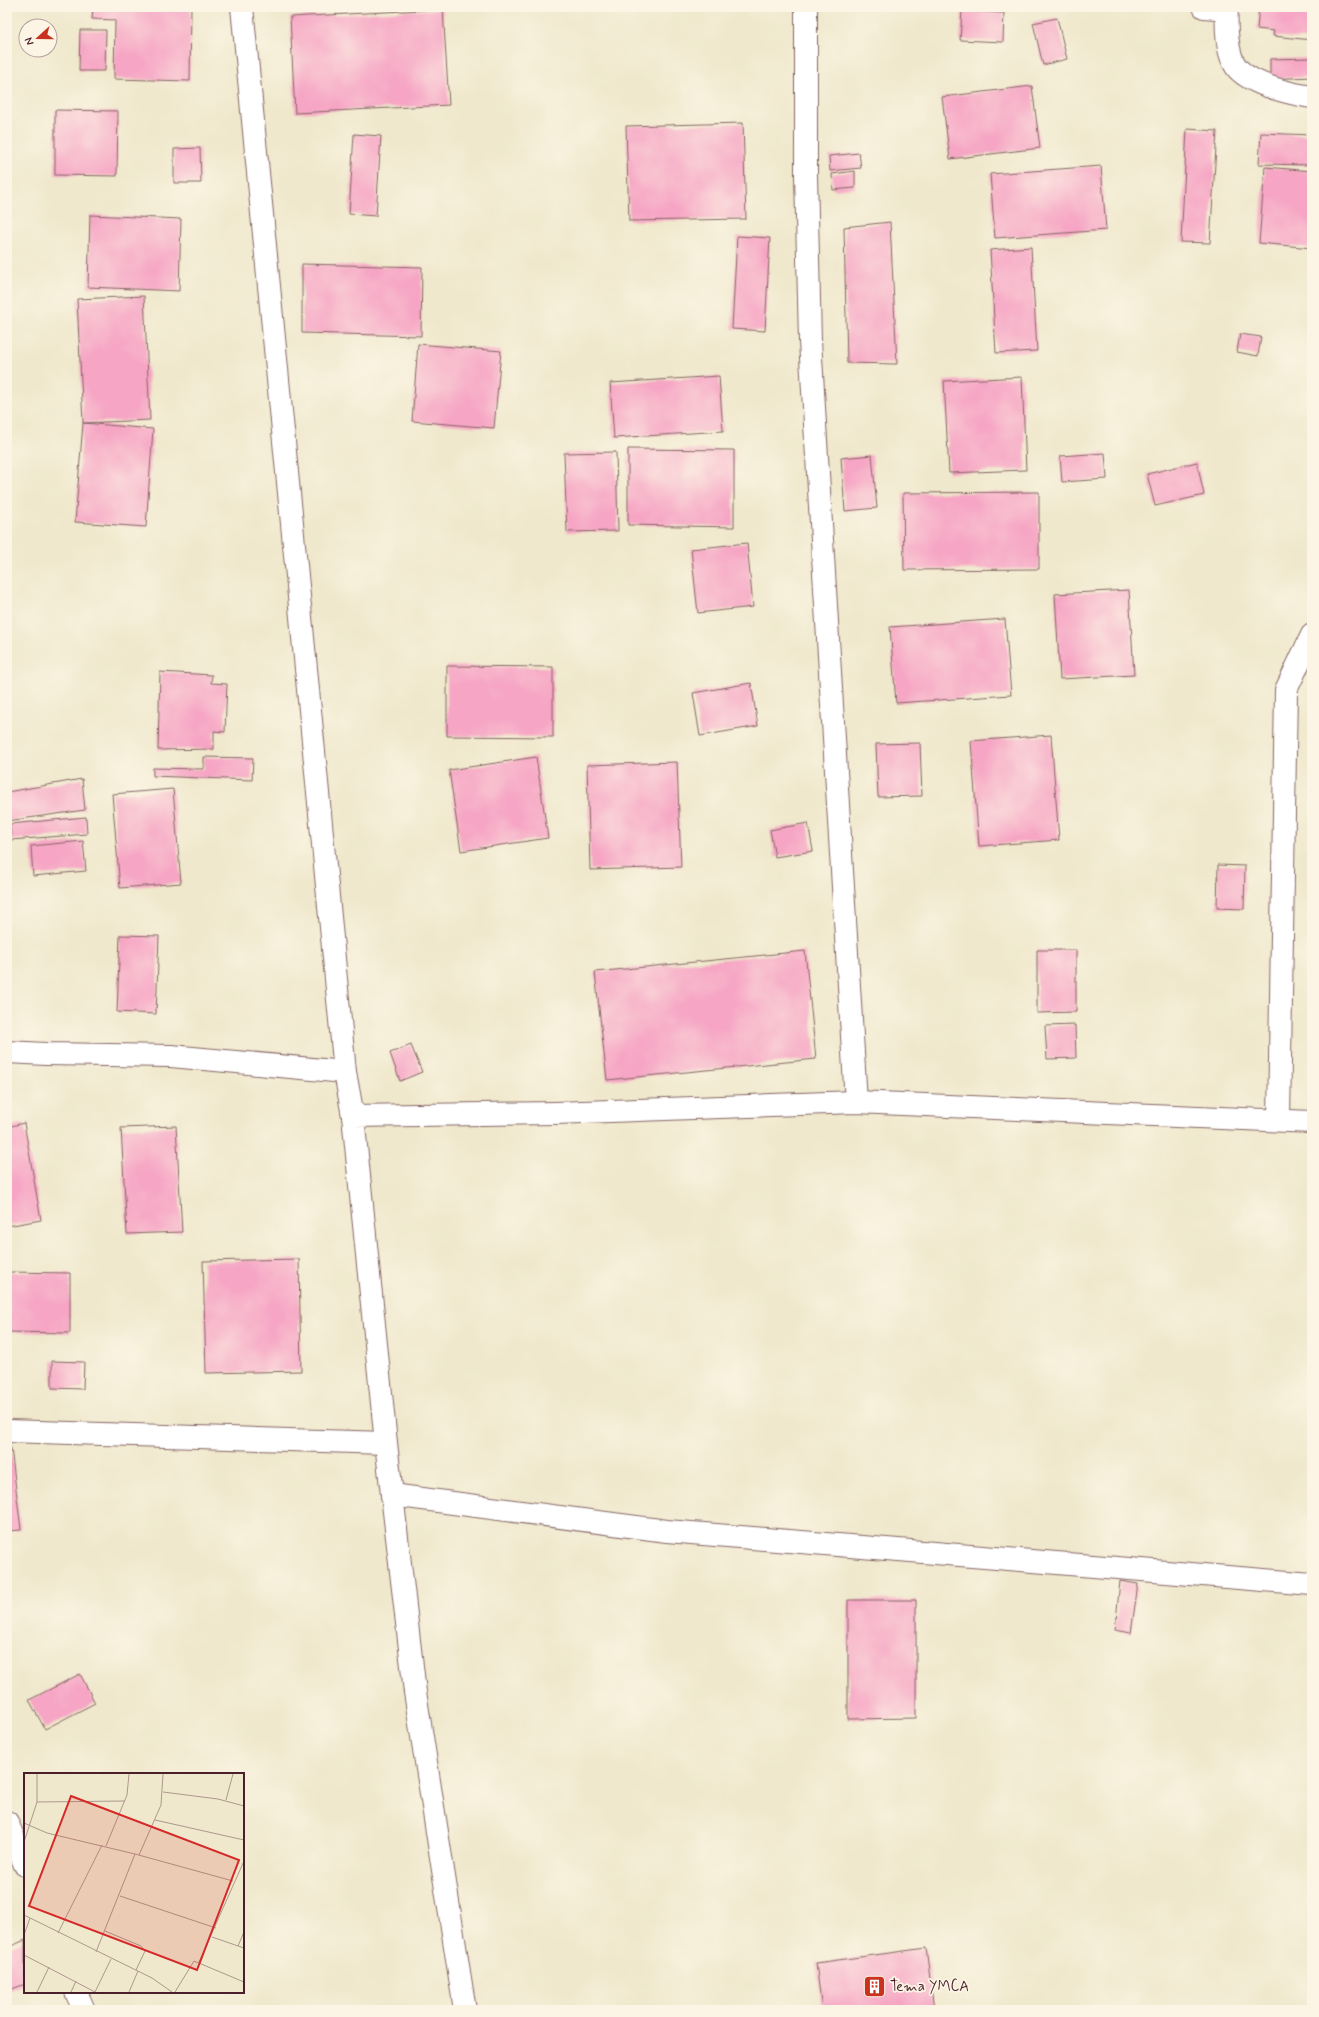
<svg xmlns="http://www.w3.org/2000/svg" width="1319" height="2017" font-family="Mynerve,sans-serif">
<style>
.building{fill:#f6a6c4}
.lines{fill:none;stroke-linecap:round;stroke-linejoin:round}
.street-casing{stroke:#846563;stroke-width:24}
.street{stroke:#fff;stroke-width:22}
.labels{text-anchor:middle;stroke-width:3.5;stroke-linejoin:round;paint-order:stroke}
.poi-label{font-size:15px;fill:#4a1f2b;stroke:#fcf5e5;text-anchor:start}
.inset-road{fill:none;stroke:#ad988c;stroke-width:1}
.view{fill:#d62828;fill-opacity:0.15;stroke:#d62828;stroke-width:2}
.inset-edge{fill:none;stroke:#4a1f2b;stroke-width:2}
</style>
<rect width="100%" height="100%" fill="#fcf5e5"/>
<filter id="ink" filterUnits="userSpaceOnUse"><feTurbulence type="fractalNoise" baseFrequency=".025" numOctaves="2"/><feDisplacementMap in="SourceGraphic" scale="8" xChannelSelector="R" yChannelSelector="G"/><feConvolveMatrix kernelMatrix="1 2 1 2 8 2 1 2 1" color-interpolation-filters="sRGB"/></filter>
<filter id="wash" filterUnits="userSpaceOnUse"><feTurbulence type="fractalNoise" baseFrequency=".012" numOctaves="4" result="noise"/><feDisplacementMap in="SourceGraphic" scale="16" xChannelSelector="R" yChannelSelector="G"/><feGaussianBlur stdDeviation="0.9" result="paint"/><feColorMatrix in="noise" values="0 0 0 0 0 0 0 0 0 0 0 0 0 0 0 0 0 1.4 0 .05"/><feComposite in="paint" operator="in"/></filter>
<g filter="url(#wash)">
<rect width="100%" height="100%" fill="#efe8cc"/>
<g id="blocks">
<g class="building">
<polygon points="93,7 191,7 190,81 114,79 115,20 92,19"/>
<polygon points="1259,7 1312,7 1312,40 1273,36 1274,31 1257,29"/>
<polygon points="443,9 449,105 295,113 290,17"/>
<polygon points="962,11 1004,13 1003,42 960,40"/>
<polygon points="1057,18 1067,59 1043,65 1033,23"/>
<polygon points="80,30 106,30 105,71 79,71"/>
<polygon points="1312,58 1312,77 1270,79 1270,59"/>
<polygon points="1032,86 1040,148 950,159 942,97"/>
<polygon points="7,93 9,93 8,163 7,163"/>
<polygon points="55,110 118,111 117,176 55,175"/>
<polygon points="743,123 746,219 629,221 626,126"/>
<polygon points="1187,129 1217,131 1210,243 1181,242"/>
<polygon points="1261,133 1312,135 1312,165 1259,164"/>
<polygon points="354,134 381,136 376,216 349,214"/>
<polygon points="200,148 201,183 174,183 174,149"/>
<polygon points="859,153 861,168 830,171 829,156"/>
<polygon points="1101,166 1106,230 995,238 990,174"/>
<polygon points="1265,167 1312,171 1312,248 1259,243"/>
<polygon points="855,171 855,188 833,190 832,174"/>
<polygon points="90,215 181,219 179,291 88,287"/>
<polygon points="890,222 897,364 847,363 844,227"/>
<polygon points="737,236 770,238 765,331 732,329"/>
<polygon points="1031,247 1037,351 996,353 990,250"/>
<polygon points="302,264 422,267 421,336 302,333"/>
<polygon points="144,296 150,420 83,423 77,299"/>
<polygon points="1240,334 1261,337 1258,356 1237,352"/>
<polygon points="418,344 501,351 494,428 412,421"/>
<polygon points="719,376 723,431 614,438 610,383"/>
<polygon points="1022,377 1026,470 949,473 944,381"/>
<polygon points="83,423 153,429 146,527 75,522"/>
<polygon points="628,449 734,450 734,527 628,525"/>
<polygon points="616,452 618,531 567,532 564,453"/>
<polygon points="1105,453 1107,479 1062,482 1060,456"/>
<polygon points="872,455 877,508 845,511 841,458"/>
<polygon points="1197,462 1204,495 1155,506 1147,474"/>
<polygon points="1039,492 1039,569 904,570 903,493"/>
<polygon points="747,543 753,607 698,613 691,549"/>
<polygon points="1129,590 1134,675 1060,679 1055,594"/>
<polygon points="1005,619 1011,695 896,703 890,627"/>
<polygon points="447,666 553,667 553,737 447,736"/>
<polygon points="160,672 212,675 211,683 227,684 225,732 214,731 214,749 158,750"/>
<polygon points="751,683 758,726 700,736 693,693"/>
<polygon points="1051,735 1059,840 979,846 971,741"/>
<polygon points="920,743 922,796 878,797 876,744"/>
<polygon points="204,757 253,758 252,780 153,776 153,768 204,769"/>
<polygon points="536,757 548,838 461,851 449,770"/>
<polygon points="677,762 681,867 590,870 587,765"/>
<polygon points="82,779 85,810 7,821 7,792"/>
<polygon points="173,789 181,883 120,888 112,794"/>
<polygon points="86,817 87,834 11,840 10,824"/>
<polygon points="808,823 813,851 775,857 770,830"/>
<polygon points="83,841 86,871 33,876 31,846"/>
<polygon points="1218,865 1245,866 1244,909 1217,908"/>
<polygon points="120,935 159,936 156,1014 117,1012"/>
<polygon points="1037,950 1076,950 1076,1012 1037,1013"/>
<polygon points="805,951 816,1059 607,1080 595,972"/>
<polygon points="1075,1025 1076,1058 1047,1059 1045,1026"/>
<polygon points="411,1045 422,1072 400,1081 390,1053"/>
<polygon points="24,1123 41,1220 7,1226 7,1127"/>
<polygon points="176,1126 182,1232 127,1234 121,1128"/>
<polygon points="299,1259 301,1371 206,1373 203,1261"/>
<polygon points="7,1272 70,1273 70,1333 7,1332"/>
<polygon points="52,1361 84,1362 83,1389 52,1388"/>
<polygon points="11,1448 21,1530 7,1531 7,1449"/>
<polygon points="1120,1581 1138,1584 1131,1633 1115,1630"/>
<polygon points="848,1600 916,1600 916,1718 848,1719"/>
<polygon points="80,1674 95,1703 45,1729 29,1700"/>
<polygon points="25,1940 25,1984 7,1991 7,1948"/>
<polygon points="926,1948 934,2010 822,2010 816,1963"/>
</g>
</g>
</g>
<g filter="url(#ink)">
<use href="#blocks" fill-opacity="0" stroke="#846563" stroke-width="1"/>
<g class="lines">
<defs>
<g id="street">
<polyline points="242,7 345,1072 353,1116"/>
<polyline points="806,7 806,174 810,341 856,1102"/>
<polyline points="1204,7 1227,9"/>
<path d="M 1227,7 C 1226,24 1226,56 1238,69 C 1253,85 1291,94 1312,97"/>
<polyline points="7,1052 46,1054 171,1056 345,1072"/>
<polyline points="1279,1120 1286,690 1312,635"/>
<polyline points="7,1431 386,1443"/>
<polyline points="392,1495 667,1531 1312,1584"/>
<polyline points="7,1822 25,1865"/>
<polyline points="76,1992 84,2010"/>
<polyline points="465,2010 415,1692 386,1443 353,1116 555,1113 856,1102 1312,1122"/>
</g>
</defs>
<use href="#street" class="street-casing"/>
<use href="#street" class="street"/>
</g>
</g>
<defs>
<symbol id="building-square" viewBox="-11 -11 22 22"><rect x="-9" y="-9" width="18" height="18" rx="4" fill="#c8321e" stroke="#fcf5e5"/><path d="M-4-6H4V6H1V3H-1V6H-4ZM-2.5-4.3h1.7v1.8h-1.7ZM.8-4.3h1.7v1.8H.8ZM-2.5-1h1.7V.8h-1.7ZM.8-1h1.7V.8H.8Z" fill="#fff"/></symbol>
</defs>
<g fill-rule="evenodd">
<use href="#building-square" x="862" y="1974" width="25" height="25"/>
</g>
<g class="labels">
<g class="poi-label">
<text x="890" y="1991">Tema YMCA</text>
</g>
</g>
<g transform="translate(24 1773)">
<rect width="220" height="220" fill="#efe8cc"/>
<path class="inset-road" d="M 139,19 L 194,26 L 220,33M 202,27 L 209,1M 13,29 L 101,28M 131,47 L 220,67M 0,50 L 23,60 L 111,81 L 72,179M 0,69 L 13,29 L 13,1M 82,73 L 103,22 L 105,1M 111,81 L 209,108M 115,82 L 137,32 L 139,1M 96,123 L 192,155M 0,142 L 128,205 L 148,219M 81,158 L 117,173 L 121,178 L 112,197M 34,160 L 78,72M 0,162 L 6,145M 188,164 L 220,175M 214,173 L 220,159M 0,182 L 71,219M 175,189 L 220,88M 13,219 L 25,194M 47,219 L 52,208M 71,219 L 87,186M 105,219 L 114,198M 151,219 L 170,188 L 220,209"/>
<path class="view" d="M 47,23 L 215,87 L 173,197 L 5,133 Z"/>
<rect width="220" height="220" class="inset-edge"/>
</g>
<rect width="1319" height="2017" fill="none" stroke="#fcf5e5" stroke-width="24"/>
<g transform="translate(38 38) rotate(249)"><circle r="19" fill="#fcf5e5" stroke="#b59f9b"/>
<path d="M0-3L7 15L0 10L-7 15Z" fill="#c8321e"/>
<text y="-6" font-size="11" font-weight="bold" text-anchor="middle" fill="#4a1f2b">N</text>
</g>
</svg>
